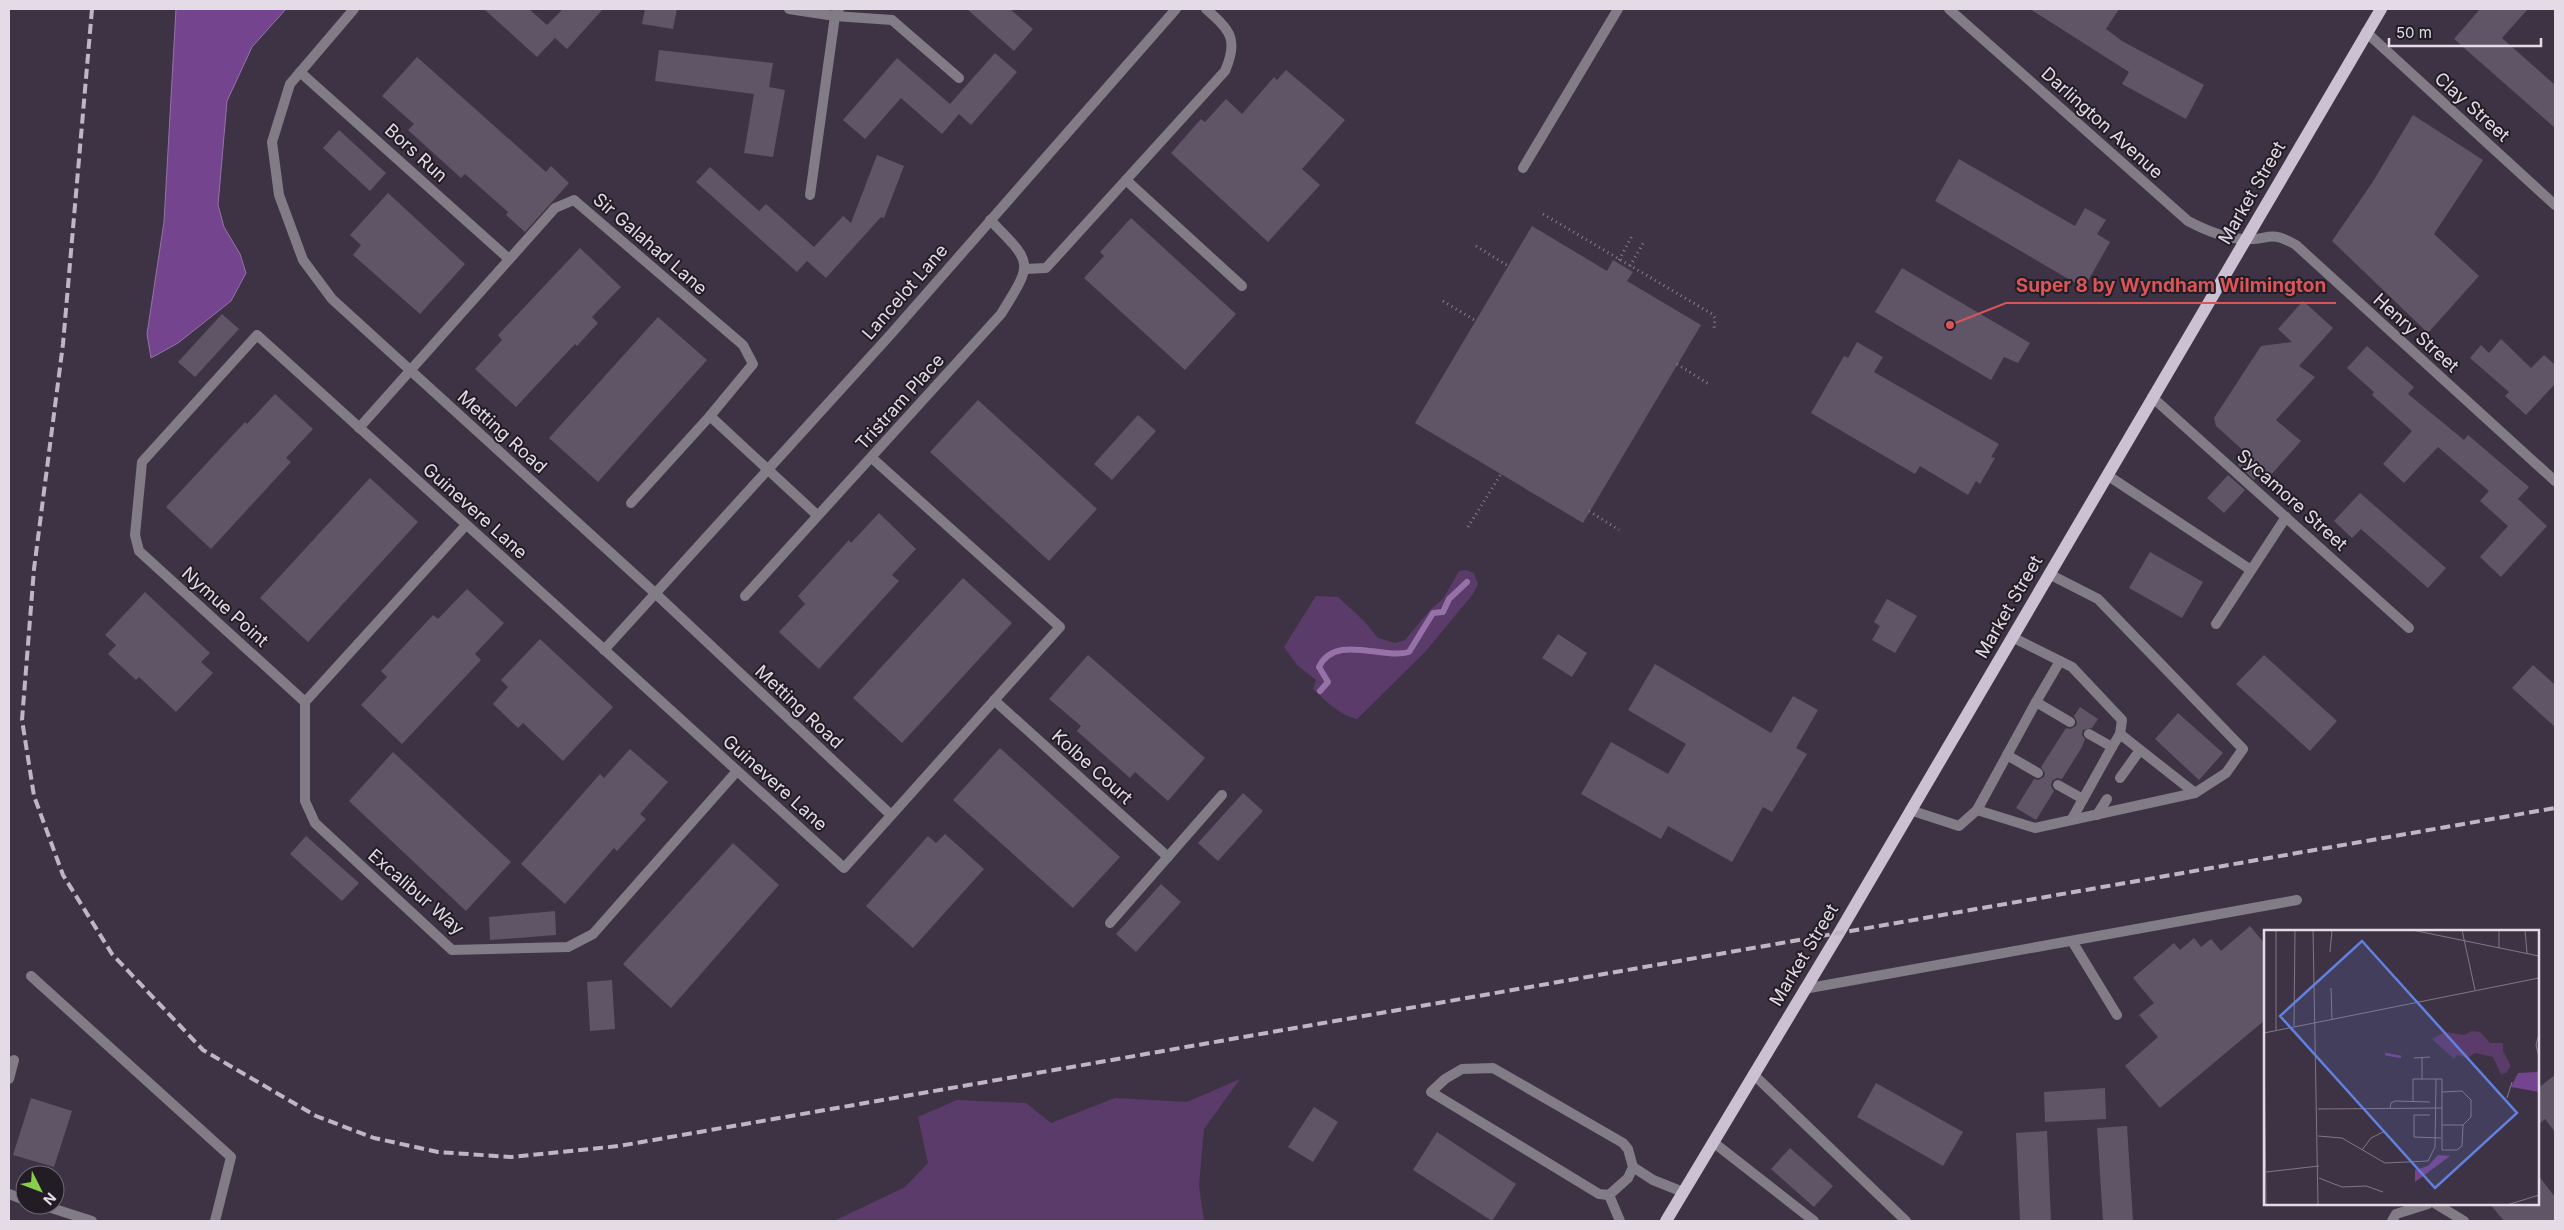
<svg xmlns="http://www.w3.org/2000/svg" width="2564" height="1230" font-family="Inter,sans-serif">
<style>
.green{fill:#5a3b6a}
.water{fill:#75448e;stroke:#9672a9}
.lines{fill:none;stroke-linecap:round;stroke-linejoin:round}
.stream{stroke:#9672a9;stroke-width:6}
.building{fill:#605467}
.path{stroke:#877e8d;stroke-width:3;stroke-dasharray:1 4;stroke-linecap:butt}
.service{stroke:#827c86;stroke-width:10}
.minor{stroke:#827c86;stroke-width:10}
.primary{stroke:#ccc0d3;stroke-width:12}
.rail{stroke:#beb6c2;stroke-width:4;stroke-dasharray:10 5;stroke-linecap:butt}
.labels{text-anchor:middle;stroke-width:4;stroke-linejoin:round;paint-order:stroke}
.street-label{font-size:18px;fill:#e3dce7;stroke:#221d25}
.inset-river{fill:none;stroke:#75448e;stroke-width:2.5}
.inset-road{fill:none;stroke:#807786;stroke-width:1}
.view{fill:#6280dd;fill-opacity:0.15;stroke:#6280dd;stroke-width:2.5}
.inset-edge{fill:none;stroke:#e3dce7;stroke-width:2.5}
.leader{fill:none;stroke:#d95558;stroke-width:2}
.callout-dot{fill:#d95558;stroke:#221d25;stroke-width:2}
.callout-label{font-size:19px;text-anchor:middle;font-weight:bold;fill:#d95558;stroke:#221d25;stroke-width:4;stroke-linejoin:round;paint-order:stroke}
</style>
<rect width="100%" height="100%" fill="#3e3345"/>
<g class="green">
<path d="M 1466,570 L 1474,573 L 1478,584 L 1473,594 L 1425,652 L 1357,719 C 1339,715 1326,701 1313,689 L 1316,680 L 1297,665 L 1284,647 L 1316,596 L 1338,597 L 1364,621 L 1378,638 L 1395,643 L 1405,640 L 1431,609 L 1443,599 L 1459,571 Z"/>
<polygon points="1240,1079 1204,1129 1199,1186 1204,1221 834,1221 905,1187 928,1163 918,1117 957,1100 1026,1103 1051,1123 1115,1098 1187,1102"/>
</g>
<polygon class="water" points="176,9 286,9 252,47 227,101 218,205 224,227 240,254 246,273 231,301 178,343 151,358 147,334 164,222"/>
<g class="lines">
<path class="stream" d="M 1320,691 L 1328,682 L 1319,667 C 1335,633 1383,660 1409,652 L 1433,613 L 1443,612 L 1449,599 L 1467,582"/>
</g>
<g class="building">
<polygon points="484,9 529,9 547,25 563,9 603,9 567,49 555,38 537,57"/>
<polygon points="645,9 677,9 673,29 642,24"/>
<polygon points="967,9 1010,9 1033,29 1014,51"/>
<polygon points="2030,9 2119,9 2106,29 2122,41 2204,85 2186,119 2122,84 2129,72"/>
<polygon points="2480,9 2528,9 2502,38 2555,85 2555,128 2454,39"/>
<polygon points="659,50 773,63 769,87 785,90 773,157 744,153 754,94 655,81"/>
<polygon points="995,53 1017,72 971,125 959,114 942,134 901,98 865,139 843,120 897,58 950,104"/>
<polygon points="417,57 546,172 551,166 569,183 525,232 506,215 508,212 465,174 461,178 408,130 414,124 382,96"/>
<polygon points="1286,70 1345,120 1302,169 1320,185 1268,242 1171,153 1201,119 1205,122 1226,99 1242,114 1274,77 1277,80"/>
<polygon points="2413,115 2483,160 2434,234 2479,276 2428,333 2332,241 2372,183"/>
<polygon points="339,130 386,173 370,191 323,148"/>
<polygon points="877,155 904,166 884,218 881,217 826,278 807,261 797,272 696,182 710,167 759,211 766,204 814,247 843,216 851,223"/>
<polygon points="1959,159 2075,226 2085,208 2106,220 2097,234 2110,242 2084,288 1935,201"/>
<polygon points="388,193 465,264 420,314 353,255 361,245 350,235"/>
<polygon points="1131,218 1236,314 1185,370 1084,278 1104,256 1100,252"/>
<polygon points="1532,226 1607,271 1613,260 1633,272 1627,281 1701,325 1583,523 1415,423"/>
<polygon points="580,248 621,287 592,317 598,323 577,346 575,344 516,407 475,369 502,340 498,335"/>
<polygon points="1902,268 2030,343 2018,363 2004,357 1991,380 1875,312"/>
<polygon points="2303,301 2333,328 2299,366 2315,377 2276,420 2301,441 2270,476 2263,470 2254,480 2238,465 2247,454 2216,426 2214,418 2261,346 2292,342 2278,329"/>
<polygon points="222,314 239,329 195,377 178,362"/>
<polygon points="658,317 707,360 598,482 549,438"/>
<polygon points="2501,339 2531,368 2544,355 2555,365 2555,384 2526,415 2505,396 2509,392 2470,358 2481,345 2489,353"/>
<polygon points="1857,342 1883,357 1874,372 1999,444 1991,457 1995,458 1980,484 1976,481 1968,495 1920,466 1915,474 1811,413 1844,356 1848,358"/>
<polygon points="2367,346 2414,387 2408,394 2464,440 2468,435 2529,487 2518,499 2547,526 2501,577 2480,557 2508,526 2480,501 2489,491 2438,447 2404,483 2383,464 2412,431 2372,395 2374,392 2347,368"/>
<polygon points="275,394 313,429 286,458 291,462 211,549 166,507 245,422 247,424"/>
<polygon points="978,400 1097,509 1049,561 930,452"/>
<polygon points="1138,415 1156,431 1112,480 1094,464"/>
<polygon points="2228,475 2245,490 2224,513 2207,498"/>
<polygon points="370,478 418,522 308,642 260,598"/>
<polygon points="2360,493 2446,568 2428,588 2361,529 2352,538 2334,521"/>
<polygon points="879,513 916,549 892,575 899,581 819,669 779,632 805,604 798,596 849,540 851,543"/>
<polygon points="2150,552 2203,582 2182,618 2129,588"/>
<polygon points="963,578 1012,623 902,743 853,698"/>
<polygon points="467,589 504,623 475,654 481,660 402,744 361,705 387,677 381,671 433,615 438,619"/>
<polygon points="145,592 210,653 201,662 213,673 176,712 139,677 136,680 108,654 116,645 105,635"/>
<polygon points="1887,599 1917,616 1895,653 1872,640 1880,626 1874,622"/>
<polygon points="1558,634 1587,653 1572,677 1542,658"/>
<polygon points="540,639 613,707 563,761 523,723 518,728 493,704 508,687 501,680"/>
<polygon points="1088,655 1205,758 1168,801 1135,772 1130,778 1077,731 1081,726 1049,699"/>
<polygon points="2264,655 2337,721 2310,751 2236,684"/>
<polygon points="1655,664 1771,733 1793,696 1818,710 1796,748 1807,754 1772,812 1763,807 1732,862 1668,826 1661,839 1581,794 1611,742 1668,774 1686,744 1628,710"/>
<polygon points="2533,665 2555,685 2555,727 2512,688"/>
<polygon points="2080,707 2098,719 2092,728 2083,730 2082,735 2085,739 2082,747 2062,779 2057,778 2052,781 2051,786 2054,791 2036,820 2016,808 2034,779 2038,780 2044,777 2045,773 2041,767 2066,728 2070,729 2076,726 2077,722 2074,716"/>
<polygon points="2178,713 2223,753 2199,780 2155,739"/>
<polygon points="1000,748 1120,857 1073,908 953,800"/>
<polygon points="630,749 668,782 640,814 646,819 617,851 614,848 565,904 521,864 600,774 604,778"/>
<polygon points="393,752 511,862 466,911 349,801"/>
<polygon points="1243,793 1263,811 1218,861 1198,843"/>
<polygon points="945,834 984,869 913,948 866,906 928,836 936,843"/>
<polygon points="306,836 359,883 342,901 290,854"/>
<polygon points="733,843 779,885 671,1008 623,964"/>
<polygon points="1161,884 1181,902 1136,952 1116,934"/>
<polygon points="555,911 556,935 490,940 489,917"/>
<polygon points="2250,926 2265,944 2265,1020 2160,1108 2125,1066 2158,1037 2139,1015 2154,1003 2133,978 2174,943 2180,950 2194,938 2201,947 2211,939 2221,951"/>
<polygon points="612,980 615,1029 590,1031 587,982"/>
<polygon points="2555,1075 2555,1132 2545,1119 2538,1125 2538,1088"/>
<polygon points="1876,1083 1963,1132 1943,1166 1857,1117"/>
<polygon points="2105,1088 2106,1119 2045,1122 2044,1092"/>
<polygon points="31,1098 72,1111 54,1167 13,1155"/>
<polygon points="1314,1107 1338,1122 1313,1162 1288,1147"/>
<polygon points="2127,1126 2133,1221 2103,1221 2097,1128"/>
<polygon points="2047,1131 2051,1221 2020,1221 2016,1133"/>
<polygon points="1437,1132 1516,1184 1492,1221 1413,1170"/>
<polygon points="1790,1148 1833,1186 1814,1207 1771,1169"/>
<polygon points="2538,1175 2555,1197 2555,1221 2504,1221 2490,1204 2538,1204"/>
</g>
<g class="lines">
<g class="path">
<polyline points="1543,214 1712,314 1715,318 1714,329"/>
<polyline points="1476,246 1508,266"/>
<polyline points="1619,260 1633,234"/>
<polyline points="1630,266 1645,240"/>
<polyline points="1443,301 1476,321"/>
<polyline points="1677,364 1710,385"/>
<polyline points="1589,511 1619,530"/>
<polyline points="1468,527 1501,474"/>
</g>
<g class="service">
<polyline points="789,9 835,16 892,20 959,78"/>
<polyline points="300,72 509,259"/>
<polyline points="1523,168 1618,9"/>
<polyline points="1126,180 1242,286"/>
<polyline points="810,195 835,16"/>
<path d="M 1025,269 L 1046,268 L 1225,71 C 1239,39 1230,30 1206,9"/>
<polyline points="2107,475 2251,570"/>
<polyline points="2216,624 2286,517"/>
<polyline points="2012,637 2072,667 2122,720 2120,734 2112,747"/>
<polyline points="2036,702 2060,661"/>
<polyline points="2120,734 2195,793"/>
<polyline points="2007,755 2038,773"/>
<polyline points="2120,778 2140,750"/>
<polyline points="2058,785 2083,799"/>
<polyline points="1910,810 1959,826 1977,810 2035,828 2195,793 2226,773 2243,749 2098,599 2049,574"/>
<polyline points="1977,810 2036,702 2070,722"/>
<polyline points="2097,815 2107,799"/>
<polyline points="2072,819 2112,747 2089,734"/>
<polyline points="2072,941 2117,1015"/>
<polyline points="31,976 231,1157 215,1221"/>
<polyline points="1804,989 2297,900"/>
<polyline points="1753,1074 1906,1221"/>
<polyline points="9,1079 14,1060"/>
<polyline points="1713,1142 1814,1221"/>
<polyline points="1633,1167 1628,1178 1609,1195 1599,1194 1431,1092 1445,1079 1462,1069 1493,1068 1623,1143 1628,1149 1633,1167 1653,1180 1683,1192"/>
<polyline points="9,1194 25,1200"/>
<polyline points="1609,1195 1620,1221"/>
<polyline points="2436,1204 2464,1221"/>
<polyline points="42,1205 92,1221"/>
<polyline points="2392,1221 2396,1214 2428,1204"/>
</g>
<g class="minor">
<polyline points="354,9 290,84 272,142 279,195 303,260 332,299 656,594 891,815"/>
<path d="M 1949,9 L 2188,221 C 2205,230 2223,238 2243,239 C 2269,242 2267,228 2296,245 L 2555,481"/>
<polyline points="835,16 839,9"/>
<polyline points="2366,32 2555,205"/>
<polyline points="2152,397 2409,628"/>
<polyline points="710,416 817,515"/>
<polyline points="359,428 555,208 574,200 743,345 753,364 710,416 631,503"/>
<path d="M 466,525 L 305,702 L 139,551 L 135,535 L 142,462 L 257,335 C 453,513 649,689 844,868 L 1060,627 L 872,458"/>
<path d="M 745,596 L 1001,314 C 1034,261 1033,264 990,220"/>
<polyline points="604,650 891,334 1176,9"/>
<polyline points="994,700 1168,857"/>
<polyline points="305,702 305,801 315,823 452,950 568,947 593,934 737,771"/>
<polyline points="1110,923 1222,795"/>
</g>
<polyline class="primary" points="1666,1221 1839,933 2381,9"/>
<polyline class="rail" points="92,9 63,344 34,569 22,720 34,796 63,875 112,954 203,1050 316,1116 374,1138 438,1152 511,1157 619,1146 2555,808"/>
</g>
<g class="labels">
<g class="street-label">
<text transform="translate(2472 107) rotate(42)" y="6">Clay Street</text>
<text transform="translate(2102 123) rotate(42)" y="6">Darlington Avenue</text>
<text transform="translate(416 153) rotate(42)" y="6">Bors Run</text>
<text transform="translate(2252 193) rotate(-60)" y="6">Market Street</text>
<text transform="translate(650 244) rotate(41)" y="6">Sir Galahad Lane</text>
<text transform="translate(905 292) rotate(-49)" y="6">Lancelot Lane</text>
<text transform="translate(2416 333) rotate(42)" y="6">Henry Street</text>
<text transform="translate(900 402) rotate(-48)" y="6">Tristram Place</text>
<text transform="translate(502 432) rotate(42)" y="6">Metting Road</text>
<text transform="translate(2292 500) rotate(42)" y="6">Sycamore Street</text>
<text transform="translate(475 511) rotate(42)" y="6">Guinevere Lane</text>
<text transform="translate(225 607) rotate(42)" y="6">Nymue Point</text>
<text transform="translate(2009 607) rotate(-60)" y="6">Market Street</text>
<text transform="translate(799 707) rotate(43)" y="6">Metting Road</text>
<text transform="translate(1092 767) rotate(42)" y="6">Kolbe Court</text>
<text transform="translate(775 783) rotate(42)" y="6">Guinevere Lane</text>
<text transform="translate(416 892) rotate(41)" y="6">Excalibur Way</text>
<text transform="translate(1804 955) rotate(-59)" y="6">Market Street</text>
</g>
</g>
<g transform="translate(2264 930)">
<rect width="275" height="275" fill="#3e3345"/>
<path d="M 208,101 L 216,102 L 226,113 L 239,113 L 239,121 L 247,136 L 242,143 L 237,144 L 229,127 L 211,123 L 204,128 L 193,125 L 190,129 L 168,109 L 181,102 L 200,105 Z" fill="#5a3b6a"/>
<path d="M 275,138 L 275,162 L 247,157 L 254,143 L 273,142 ZM 174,225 L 186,226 L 151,252 L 151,240 L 164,236 Z" fill="#75448e"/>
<path class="inset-river" d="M 121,124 L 137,127"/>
<path class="inset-road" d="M 49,0 L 54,275M 148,0 L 275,26M 198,0 L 211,60M 261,0 L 263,23M 235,18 L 235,0M 66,22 L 68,0M 67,58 L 68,89M 30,96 L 31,0M 12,100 L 12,0M 0,103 L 275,48M 275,104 L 272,115 L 275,127M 0,106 L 2,275M 150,128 L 166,127M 158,128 L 158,149M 178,162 L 198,161 L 207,170 L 207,187 L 199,195M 243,168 L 248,152M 149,171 L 149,149 L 178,149 L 178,220 L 193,220 L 198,216 L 199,195 L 178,195M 126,178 L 127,173 L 131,171 L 166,172M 54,179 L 178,178M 166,185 L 150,185 L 150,207 L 177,208M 54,206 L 78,208 L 121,233 L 164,231 L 171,217 L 172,149M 98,220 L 107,208 L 121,201M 2,242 L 55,236M 55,248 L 78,257 L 102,256 L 119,262M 243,275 L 275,265"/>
<path class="view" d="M 98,11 L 253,183 L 171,258 L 16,86 Z"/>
<rect width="275" height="275" class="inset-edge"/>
</g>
<path class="leader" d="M1950 325L2006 303H2336"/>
<circle class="callout-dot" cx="1950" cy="325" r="5"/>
<g class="callout-label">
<text x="2171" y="292">Super 8 by Wyndham Wilmington</text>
</g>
<rect width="2564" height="1230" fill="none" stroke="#e3dce7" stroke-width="20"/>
<g transform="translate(40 1190) rotate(132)"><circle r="24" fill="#221d25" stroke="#6f6973"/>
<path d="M0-4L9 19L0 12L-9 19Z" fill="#87cf4a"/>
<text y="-8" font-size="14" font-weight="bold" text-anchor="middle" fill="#e3dce7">N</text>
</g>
<path d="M2389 38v8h152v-8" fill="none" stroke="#e3dce7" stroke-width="2.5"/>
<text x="2396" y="38" font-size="15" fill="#e3dce7" stroke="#221d25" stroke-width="4" paint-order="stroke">50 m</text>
</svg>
